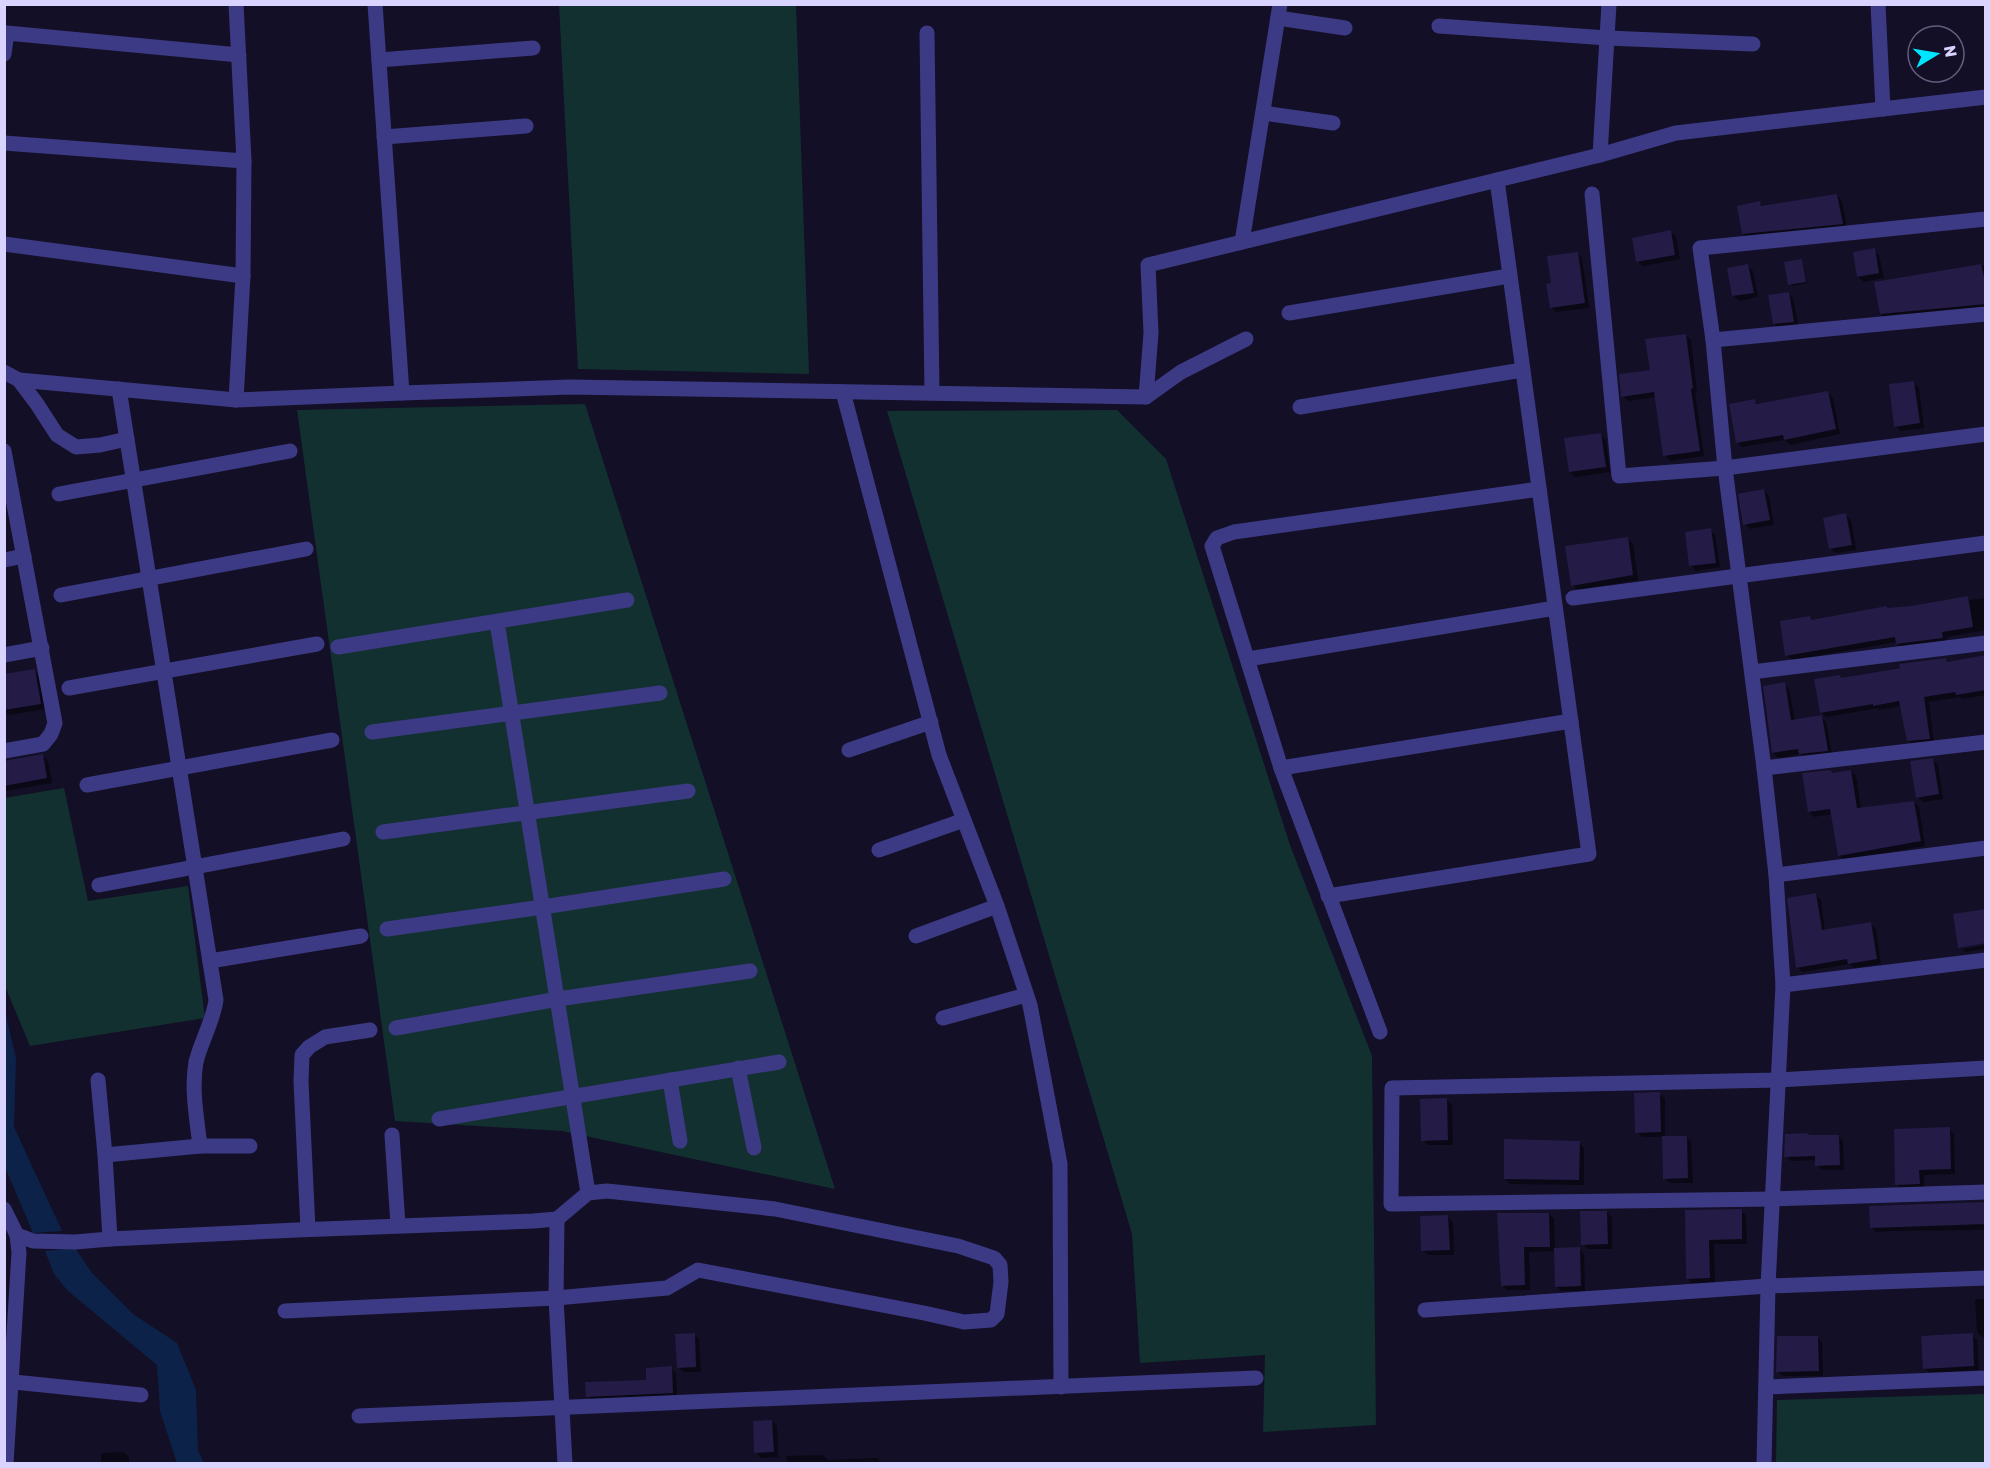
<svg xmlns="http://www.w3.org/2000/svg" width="1990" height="1468" font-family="Rubik,sans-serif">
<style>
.green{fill:#12302f}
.water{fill:#0c2248}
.shadow{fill:#0007}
.building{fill:#241b47}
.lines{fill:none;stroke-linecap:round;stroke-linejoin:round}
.minor{stroke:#3d3a85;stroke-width:15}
</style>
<rect width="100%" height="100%" fill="#130f26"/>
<g class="green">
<polygon points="559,5 796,5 809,374 578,369"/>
<polygon points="585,404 835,1189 562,1131 395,1121 297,410"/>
<polygon points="1117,410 1166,459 1290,845 1372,1056 1376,1425 1263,1432 1265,1355 1140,1363 1132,1234 887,411"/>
<polygon points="64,788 88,901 188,886 205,1018 30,1046 5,986 4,798"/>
<polygon points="1985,1394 1985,1463 1776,1463 1777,1400"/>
</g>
<g class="water">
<polygon points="4,1007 16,1058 14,1127 62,1231 33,1233 5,1167"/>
<polygon points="75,1248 92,1273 133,1314 177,1343 196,1390 198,1451 204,1463 177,1463 160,1411 157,1365 67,1290 54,1274 45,1251"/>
</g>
<g class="shadow">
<polygon points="1837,195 1842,201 1847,228 1748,238 1743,233 1760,203 1764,207"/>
<polygon points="1671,232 1676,237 1680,259 1643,266 1637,261"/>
<polygon points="1874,250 1879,255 1884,278 1864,282 1858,277"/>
<polygon points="1577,253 1582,258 1589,308 1556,312 1551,307"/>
<polygon points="1801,260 1803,263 1807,283 1792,286 1790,284"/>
<polygon points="1981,265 1986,267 1986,309 1886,319 1881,314"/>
<polygon points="1748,266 1753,271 1758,297 1739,301 1734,296"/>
<polygon points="1788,293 1793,298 1799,327 1779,329 1774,324"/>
<polygon points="1686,335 1691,340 1697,393 1695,393 1704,456 1670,461 1665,455 1656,397 1628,401 1623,396 1651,371"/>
<polygon points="1914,383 1919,388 1924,428 1900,431 1895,426"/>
<polygon points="1828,393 1833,398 1840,434 1790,445 1785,440 1742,447 1737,442 1754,400 1759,405"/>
<polygon points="1600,434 1606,440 1610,472 1575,477 1570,472"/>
<polygon points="1764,491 1769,496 1774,525 1750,529 1745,524"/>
<polygon points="1846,515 1851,520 1856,550 1835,553 1830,548"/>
<polygon points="1710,530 1715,535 1720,567 1696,571 1691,565"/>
<polygon points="1628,539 1633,544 1638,580 1578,590 1573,585"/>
<polygon points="1968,598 1970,600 1986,598 1986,630 1946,637 1947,643 1903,649 1897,642 1792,660 1787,655 1810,618 1812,621"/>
<polygon points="1986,657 1986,695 1962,699 1960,697 1929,702 1934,743 1914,746 1909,741 1902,706 1879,710 1878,708 1826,717 1821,712 1839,676 1842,679 1946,659 1949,663"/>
<polygon points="34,671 40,676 46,709 9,715 4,710 4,676"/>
<polygon points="1784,684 1789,689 1795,721 1821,717 1826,722 1832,755 1806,758 1801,754 1778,758 1773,753"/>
<polygon points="43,756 48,761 52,783 4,791 4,762"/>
<polygon points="1933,760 1938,765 1943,799 1923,802 1918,797"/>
<polygon points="1851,771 1856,776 1861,809 1914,802 1919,807 1925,846 1844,860 1839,855 1833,814 1814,817 1809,812 1831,772 1833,774"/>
<polygon points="1815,895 1821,900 1825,931 1870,924 1876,929 1881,964 1854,968 1850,964 1802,972 1797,967"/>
<polygon points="1986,945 1986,949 1965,952 1960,947 1962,946 1962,949"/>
<polygon points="1659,1094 1665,1099 1665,1138 1686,1137 1691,1142 1693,1183 1670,1183 1665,1178 1664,1137 1642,1137 1637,1132"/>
<polygon points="1447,1100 1452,1105 1453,1145 1428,1145 1423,1140"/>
<polygon points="1949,1129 1954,1134 1955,1174 1924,1175 1924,1189 1902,1190 1897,1185"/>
<polygon points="1838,1136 1843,1141 1844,1170 1822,1170 1817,1165 1817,1160 1791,1161 1786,1156"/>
<polygon points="1579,1142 1584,1148 1584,1185 1510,1184 1505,1179"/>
<polygon points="1986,1203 1986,1230 1892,1231 1876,1232 1871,1227"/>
<polygon points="1741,1211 1746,1216 1747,1244 1714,1244 1715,1283 1692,1283 1687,1278 1686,1246"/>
<polygon points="1607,1212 1612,1218 1612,1249 1588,1249 1583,1244"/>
<polygon points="1549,1214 1554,1219 1555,1250 1579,1249 1584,1254 1585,1291 1561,1291 1556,1286 1555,1251 1529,1252 1530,1290 1507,1290 1502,1285 1498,1215"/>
<polygon points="1448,1217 1453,1222 1454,1255 1428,1255 1423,1250"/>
<polygon points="1975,1299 1986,1299 1986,1337 1982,1337 1977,1332"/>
<polygon points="694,1334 699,1340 701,1372 684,1372 678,1367"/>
<polygon points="1972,1335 1977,1340 1979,1370 1930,1373 1924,1368"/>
<polygon points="1817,1337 1822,1342 1823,1376 1783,1376 1777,1371"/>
<polygon points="671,1368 676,1373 677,1397 593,1401 588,1396 648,1381"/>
<polygon points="772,1421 777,1426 778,1457 761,1458 756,1452"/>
<polygon points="123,1452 129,1457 129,1464 101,1464 101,1453"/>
<polygon points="822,1455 828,1460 877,1458 882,1464 787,1464 786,1456"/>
</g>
<g class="building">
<polygon points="1837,194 1843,224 1742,234 1737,206 1760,201 1761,206"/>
<polygon points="1671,230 1675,255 1636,262 1632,238"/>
<polygon points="1875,248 1879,273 1857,277 1853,252"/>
<polygon points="1578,252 1585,303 1550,308 1546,284 1551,283 1547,256"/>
<polygon points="1802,259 1806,282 1788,285 1784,262"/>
<polygon points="1748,264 1754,293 1732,296 1727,268"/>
<polygon points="1981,264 1986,286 1986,304 1880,314 1874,282"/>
<polygon points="1789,292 1794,322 1773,324 1768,295"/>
<polygon points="1686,334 1693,388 1691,389 1700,451 1663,456 1654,392 1621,397 1619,374 1650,370 1645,339"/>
<polygon points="1914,381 1920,423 1894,427 1889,384"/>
<polygon points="1828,391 1836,429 1784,440 1783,435 1736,443 1729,404 1755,399 1756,404"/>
<polygon points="1601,433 1606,467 1569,472 1564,438"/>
<polygon points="1764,489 1770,520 1743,525 1738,494"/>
<polygon points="1846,513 1852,545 1829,549 1823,518"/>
<polygon points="1711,528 1716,563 1689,566 1685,532"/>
<polygon points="1628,537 1633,575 1571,586 1565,546"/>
<polygon points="1968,596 1973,627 1942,632 1943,638 1896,644 1895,637 1785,656 1780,621 1810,616 1811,620 1887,606 1887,608 1911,606"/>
<polygon points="1986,655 1986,690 1956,695 1955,692 1924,697 1930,739 1907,741 1899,701 1873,706 1873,704 1820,713 1814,679 1840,675 1841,678 1895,669 1900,668 1899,664 1946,658 1947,662"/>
<polygon points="35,669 41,704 4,710 4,674"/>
<polygon points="1785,682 1791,720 1822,715 1828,751 1799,754 1798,749 1772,753 1763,686"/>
<polygon points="43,754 47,778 4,786 4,761"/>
<polygon points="1933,758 1939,794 1916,798 1910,761"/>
<polygon points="1831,770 1832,773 1851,770 1857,808 1914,801 1921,841 1838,856 1830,809 1808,812 1802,773"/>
<polygon points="1816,893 1822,930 1871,922 1877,959 1848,964 1847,959 1796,968 1787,898"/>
<polygon points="1986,909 1986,943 1958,948 1953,914"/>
<polygon points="1660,1092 1661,1132 1635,1133 1634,1093"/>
<polygon points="1447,1098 1448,1140 1421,1141 1420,1099"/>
<polygon points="1950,1127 1951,1169 1919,1170 1920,1184 1895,1185 1894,1129"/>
<polygon points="1808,1133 1809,1135 1839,1135 1840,1165 1815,1166 1815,1156 1784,1157 1785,1134"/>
<polygon points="1662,1136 1687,1136 1688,1178 1663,1179"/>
<polygon points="1504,1139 1580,1141 1579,1180 1504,1179"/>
<polygon points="1986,1202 1986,1224 1870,1228 1869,1206"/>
<polygon points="1742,1209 1742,1239 1709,1240 1710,1278 1686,1279 1685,1210"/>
<polygon points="1580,1211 1607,1211 1608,1244 1581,1245"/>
<polygon points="1497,1213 1549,1213 1550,1247 1524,1247 1525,1285 1501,1286"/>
<polygon points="1448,1215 1450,1250 1421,1251 1420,1216"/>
<polygon points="1580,1247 1581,1286 1555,1287 1554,1248"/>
<polygon points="695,1333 696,1367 677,1368 675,1334"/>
<polygon points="1973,1333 1974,1366 1923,1369 1921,1336"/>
<polygon points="1777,1336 1818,1336 1819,1371 1776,1372"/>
<polygon points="672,1366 673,1393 586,1397 585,1382 646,1380 646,1368"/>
<polygon points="772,1420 774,1452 754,1453 753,1421"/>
</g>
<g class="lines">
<g class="minor">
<polyline points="236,4 244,161 243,276"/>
<polyline points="375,4 402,393 570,387 1146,397 1151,333 1148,265 1600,155 1676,133 1986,97"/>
<polyline points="1878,4 1883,109"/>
<polyline points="1278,18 1345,28"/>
<polyline points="1439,26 1607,38 1753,44"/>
<polyline points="927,33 932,393"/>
<polyline points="4,54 7,33 239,55"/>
<polyline points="379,60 533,48"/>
<polyline points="1263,113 1333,123"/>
<polyline points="384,137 526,126"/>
<polyline points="4,143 244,161"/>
<polyline points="1600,155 1609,4"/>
<polyline points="1592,194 1619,476 1725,468 1986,434"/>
<polyline points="1242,242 1280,4"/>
<polyline points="4,244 243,276 236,400"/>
<polyline points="1289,313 1509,276"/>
<polyline points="1713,340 1986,314"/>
<polyline points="4,372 19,380 236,400 402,393"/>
<polyline points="19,380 37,404 57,435 76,447 100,445 127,439"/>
<path d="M 119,389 L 216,1000 C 213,1022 201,1041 196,1062 C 191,1089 197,1119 200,1146"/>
<polyline points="843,392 939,755 997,906 1030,1005 1060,1164 1061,1387"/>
<polyline points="1146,397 1181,372 1246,339"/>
<polyline points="1300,407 1522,370"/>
<polyline points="4,451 55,723 51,734 43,744 4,751"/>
<polyline points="59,494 290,451"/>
<polyline points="4,560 24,556"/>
<polyline points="61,595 306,549"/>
<polyline points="1573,598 1986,543"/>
<polyline points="497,622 588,1193"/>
<polyline points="338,647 627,600"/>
<polyline points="4,655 42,648"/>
<polyline points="1248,659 1555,608"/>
<polyline points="1752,672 1986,643"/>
<polyline points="69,688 317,644"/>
<polyline points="372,732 660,693"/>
<polyline points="849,750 931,722"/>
<polyline points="1281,768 1571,721"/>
<polyline points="1764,768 1986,742"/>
<polyline points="87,785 332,740"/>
<polyline points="383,832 688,791"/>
<polyline points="879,850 964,820"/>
<polyline points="1776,875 1986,848"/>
<polyline points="99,885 343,839"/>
<polyline points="1328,896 1589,854 1497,180"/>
<polyline points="387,929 543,907 724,879"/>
<polyline points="916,936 997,906"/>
<polyline points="210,961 361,936"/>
<polyline points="1783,985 1986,960"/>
<polyline points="943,1018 1026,995"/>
<polyline points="396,1028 558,999 750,971"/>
<polyline points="1380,1032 1281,768 1212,546 1217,538 1234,532 1539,489"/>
<polyline points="738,1068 754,1148"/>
<polyline points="1986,1068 1778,1080 1392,1088 1391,1204 1774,1199 1986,1192"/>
<polyline points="98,1080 105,1155 110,1239"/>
<polyline points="670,1080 680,1141"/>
<polyline points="439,1119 779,1062"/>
<polyline points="392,1135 398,1225"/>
<polyline points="105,1155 200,1146 250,1146"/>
<polyline points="4,1209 17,1235 19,1253 6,1464"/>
<polyline points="557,1219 556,1298 565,1464"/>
<polyline points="308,1229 301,1082 302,1055 309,1047 325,1037 370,1030"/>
<polyline points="17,1235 33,1241 75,1242 110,1239 297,1230 533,1221 557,1219 588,1193 607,1191 775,1209 958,1246 994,1258 1000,1265 1001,1282 997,1314 991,1320 964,1322 924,1313 698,1270 667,1288 556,1298 285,1311"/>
<polyline points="1425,1310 1768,1286 1986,1278"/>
<polyline points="4,1381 141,1395"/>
<polyline points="1767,1387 1986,1378"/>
<polyline points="359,1416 1256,1378"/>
<polyline points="1764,1464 1768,1286 1783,985 1776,875 1764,768 1725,468 1713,340 1700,248 1986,219"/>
</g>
</g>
<rect width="1990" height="1468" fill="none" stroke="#d9d4ff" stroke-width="12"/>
<g transform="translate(1936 54) rotate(79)"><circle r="28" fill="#130f26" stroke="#625e7d" stroke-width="1.5"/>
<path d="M0-4.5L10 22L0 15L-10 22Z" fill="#00e5ff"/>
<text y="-9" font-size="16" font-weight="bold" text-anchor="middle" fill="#d9d4ff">N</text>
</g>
</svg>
